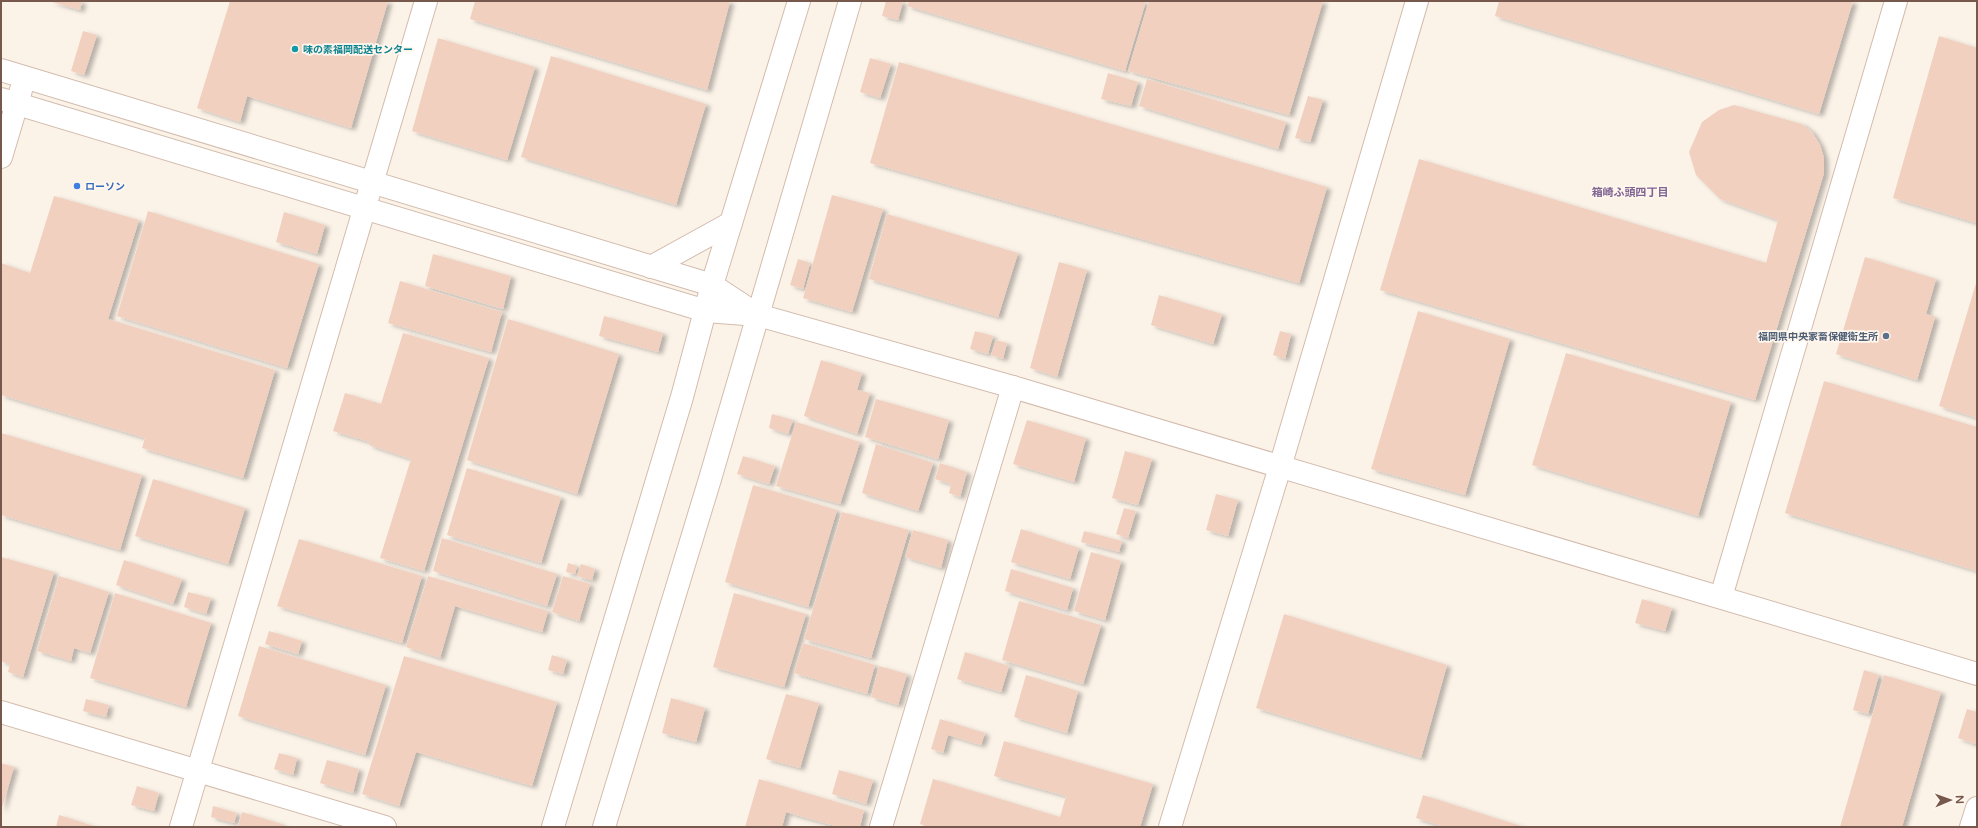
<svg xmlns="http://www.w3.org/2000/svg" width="1978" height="828" font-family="'Varela Round','Noto Sans JP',sans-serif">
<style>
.building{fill:#f1d0c0;filter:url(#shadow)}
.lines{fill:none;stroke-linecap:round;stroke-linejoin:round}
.secondary-casing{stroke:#d3bcae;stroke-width:24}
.secondary{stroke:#fff;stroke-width:22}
.culture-dot{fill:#0f9aa8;stroke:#fff7ee;stroke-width:1.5}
.shop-dot{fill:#3f7fe0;stroke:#fff7ee;stroke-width:1.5}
.service-dot{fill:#5c6f8a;stroke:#fff7ee;stroke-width:1.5}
.labels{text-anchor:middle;stroke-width:3.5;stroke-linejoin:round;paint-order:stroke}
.culture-label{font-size:10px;font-weight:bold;fill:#0d838f;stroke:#fff7ee;text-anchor:start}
.shop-label{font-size:10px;font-weight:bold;fill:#366cbe;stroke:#fff7ee;text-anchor:start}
.service-label{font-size:10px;font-weight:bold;fill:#4e5e75;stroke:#fff7ee;text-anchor:end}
.neighbourhood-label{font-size:11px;font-weight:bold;fill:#7f6492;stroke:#fff7ee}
</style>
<defs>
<filter id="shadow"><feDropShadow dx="4.5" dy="2.5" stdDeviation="2" flood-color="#0004"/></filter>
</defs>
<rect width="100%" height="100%" fill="#fcf3e8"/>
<g class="building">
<polygon points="49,1 82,1 80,10"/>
<polygon points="230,1 388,1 351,128 247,96 240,122 197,108"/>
<polygon points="475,1 730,1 707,90 470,19"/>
<polygon points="886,1 903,1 898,20 882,16"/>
<polygon points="909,1 1146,1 1125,71 907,6"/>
<polygon points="1149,1 1323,1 1289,115 1128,71"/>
<polygon points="1499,1 1853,1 1819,114 1495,16"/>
<polygon points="83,31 97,35 84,75 71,71"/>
<polygon points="1939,36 1977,48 1977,223 1893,198"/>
<polygon points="438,38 535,67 507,160 412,131"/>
<polygon points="551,56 706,104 676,205 521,157"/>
<polygon points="870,58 891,64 880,98 860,92"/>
<polygon points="899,62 1327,187 1299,283 870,163"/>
<polygon points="1108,73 1138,82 1131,106 1101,99"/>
<polygon points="1147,79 1286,122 1278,149 1139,106"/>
<polygon points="1308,96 1323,100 1310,142 1295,138"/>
<polygon points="1734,105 1802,124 1812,132 1820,145 1824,158 1824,173 1755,400 1380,290 1419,159 1766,263 1778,220 1720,199 1696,175 1689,152 1702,122 1719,110"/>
<polygon points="832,195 883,209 852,312 803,298"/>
<polygon points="54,196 139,220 108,319 275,370 243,478 142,448 145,438 1,395 1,263 30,273"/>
<polygon points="148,211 319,264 287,368 117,316"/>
<polygon points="284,212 325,225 317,254 276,242"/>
<polygon points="887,214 1018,253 998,317 869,279"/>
<polygon points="433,254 511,276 503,309 425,286"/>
<polygon points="1865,257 1936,279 1926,314 1935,317 1917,380 1836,354"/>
<polygon points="798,259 810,263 803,289 790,285"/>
<polygon points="1059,262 1087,270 1057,377 1030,368"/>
<polygon points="1977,280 1977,418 1939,406"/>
<polygon points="400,281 502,312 491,352 388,323"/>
<polygon points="1159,295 1222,314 1213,344 1151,325"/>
<polygon points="1418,311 1510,339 1465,495 1371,469"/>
<polygon points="604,316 663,333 658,352 599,336"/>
<polygon points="508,319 619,354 577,494 467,460"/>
<polygon points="975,331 993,336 988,354 970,349"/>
<polygon points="1280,331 1291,334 1285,359 1273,355"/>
<polygon points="403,333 489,358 424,571 380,558 411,459 369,445 370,442 333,431 345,393 381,404"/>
<polygon points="996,340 1007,343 1003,359 991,355"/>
<polygon points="1566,353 1731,402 1698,516 1532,465"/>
<polygon points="821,360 862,373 857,390 870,393 857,434 804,416"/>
<polygon points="1824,381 1977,427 1977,571 1785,513"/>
<polygon points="876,399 949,420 938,459 865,437"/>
<polygon points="772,414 793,420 788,434 769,428"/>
<polygon points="1027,420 1086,438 1074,482 1013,464"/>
<polygon points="796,422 860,442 840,504 776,486"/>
<polygon points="1,433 142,475 120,550 1,515"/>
<polygon points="876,444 933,463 918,511 862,493"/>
<polygon points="1125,451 1152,459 1138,505 1112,498"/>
<polygon points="743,456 775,466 769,484 737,474"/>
<polygon points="940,463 967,472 960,497 949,493 951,484 935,479"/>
<polygon points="467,468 561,497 541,563 447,535"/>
<polygon points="153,479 245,508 228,564 135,536"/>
<polygon points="753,485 837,510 808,607 725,582"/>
<polygon points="1216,494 1238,500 1228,536 1206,530"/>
<polygon points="1124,508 1136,511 1128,538 1116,534"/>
<polygon points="842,512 909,530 871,658 804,639"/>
<polygon points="1021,529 1079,548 1070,579 1011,562"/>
<polygon points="913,530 948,540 941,568 905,557"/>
<polygon points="1084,531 1122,541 1119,552 1081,542"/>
<polygon points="442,538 557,574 547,606 433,571"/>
<polygon points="299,539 422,576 402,643 277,606"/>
<polygon points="1091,552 1121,561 1105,620 1074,611"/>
<polygon points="1,557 54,572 23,677 8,672 10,664 1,661"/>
<polygon points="124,560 182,579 173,604 116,585"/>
<polygon points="568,563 577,566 575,574 566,572"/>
<polygon points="581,564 595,569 592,580 577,576"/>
<polygon points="1011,569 1073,588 1067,610 1005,591"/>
<polygon points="59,576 109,592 90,653 74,648 71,661 37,651"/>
<polygon points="428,576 548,611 542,632 455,606 440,658 406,647"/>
<polygon points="563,576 590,584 579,621 552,612"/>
<polygon points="188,592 211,598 206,614 184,607"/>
<polygon points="115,593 211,623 186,707 90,678"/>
<polygon points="734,593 806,614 784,687 713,667"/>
<polygon points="1642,599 1672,608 1665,631 1635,623"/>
<polygon points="1019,601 1101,625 1083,684 1002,660"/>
<polygon points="1284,614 1447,665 1421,758 1256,708"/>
<polygon points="269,631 302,641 298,654 265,644"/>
<polygon points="803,643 875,665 867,694 794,673"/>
<polygon points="259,646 386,685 365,755 238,716"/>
<polygon points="965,652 1009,666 1001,692 957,679"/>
<polygon points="552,655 567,660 563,674 548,670"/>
<polygon points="404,656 557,702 532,786 416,752 399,806 362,794"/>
<polygon points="879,666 907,674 898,705 871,697"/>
<polygon points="1864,670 1879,675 1868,714 1853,710"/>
<polygon points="1026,675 1078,691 1067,733 1014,717"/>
<polygon points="1884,675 1941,692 1902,827 1840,827"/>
<polygon points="786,694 819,703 800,768 766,759"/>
<polygon points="671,698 705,708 696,742 662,733"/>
<polygon points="86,699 109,705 106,717 83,711"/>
<polygon points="1967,709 1977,712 1977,739 1975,744 1958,738"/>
<polygon points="940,719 985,733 981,745 948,735 943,753 931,749"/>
<polygon points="1004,741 1153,784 1140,827 929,827 920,824 933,779 1060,817 1066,796 994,776"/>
<polygon points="279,753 297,758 293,775 274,769"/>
<polygon points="327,760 359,769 353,793 320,783"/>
<polygon points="1,763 14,767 1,811"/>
<polygon points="839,770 873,780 866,804 832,794"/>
<polygon points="759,779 864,810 860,827 839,827 786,812 782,827 745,827"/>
<polygon points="137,786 159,793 154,811 131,805"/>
<polygon points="1423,795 1521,826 1520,827 1445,827 1416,818"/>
<polygon points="213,806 237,813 234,823 211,817"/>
<polygon points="242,812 282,824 281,827 238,827"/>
<polygon points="59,815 97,827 56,827"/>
</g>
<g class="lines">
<defs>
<g id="secondary">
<polyline points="1,70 712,285 756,314"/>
<polyline points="1,99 706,311 758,315 1013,387 1977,674"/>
<polyline points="1,157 21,90"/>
<polyline points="651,267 731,223"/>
<polyline points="1721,597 1896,1"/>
<polyline points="1,712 385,827"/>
<polyline points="181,827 426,1"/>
<polyline points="553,827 682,397 712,285 799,1"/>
<polyline points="604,827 710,479 850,1"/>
<polyline points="881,827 1013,387"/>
<polyline points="1170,827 1280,467 1417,1"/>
<polyline points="1971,827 1977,808"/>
</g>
</defs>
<use href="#secondary" class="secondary-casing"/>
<use href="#secondary" class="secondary"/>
</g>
<circle class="culture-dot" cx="295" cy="49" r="4"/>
<circle class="shop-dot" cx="77" cy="186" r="4"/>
<circle class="service-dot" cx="1886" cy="336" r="4"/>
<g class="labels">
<g class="culture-label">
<text x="303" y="53">味の素福岡配送センター</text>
</g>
<g class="shop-label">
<text x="85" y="190">ローソン</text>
</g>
<g class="service-label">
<text x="1878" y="340">福岡県中央家畜保健衛生所</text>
</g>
<g class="neighbourhood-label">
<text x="1630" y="196">箱崎ふ頭四丁目</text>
</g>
</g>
<rect width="1978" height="828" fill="none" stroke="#76584c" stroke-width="4"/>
<g transform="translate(1950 800) rotate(88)" stroke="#fff7ee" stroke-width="3" paint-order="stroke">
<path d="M0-3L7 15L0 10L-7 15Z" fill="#76584c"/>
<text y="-6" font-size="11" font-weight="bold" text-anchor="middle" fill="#76584c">N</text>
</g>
</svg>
